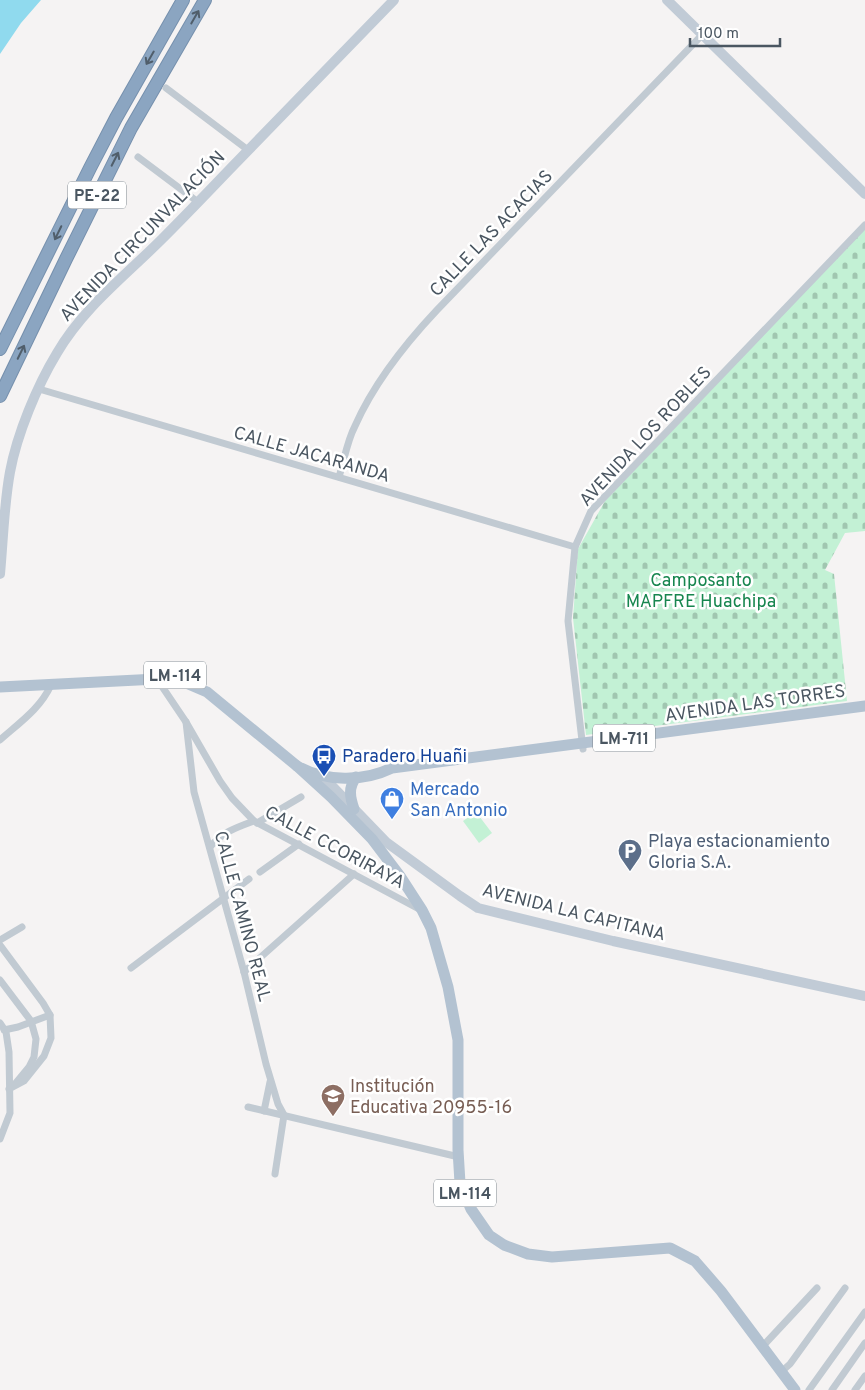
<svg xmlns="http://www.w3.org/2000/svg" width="865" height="1390" font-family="Overpass,sans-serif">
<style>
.green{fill:#c3f1d5}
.cemetery{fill:url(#cemetery-stones)}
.water{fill:#90daee}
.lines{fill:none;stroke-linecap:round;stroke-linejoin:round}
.highway-casing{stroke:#7690ad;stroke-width:14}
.street{stroke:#c1cad2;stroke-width:7}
.secondary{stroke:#c1cbd6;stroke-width:10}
.primary{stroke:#b3c2d1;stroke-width:11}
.highway{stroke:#8ba5c1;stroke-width:12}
.oneway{stroke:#505e6b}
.labels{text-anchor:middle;stroke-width:5;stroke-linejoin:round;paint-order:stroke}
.shield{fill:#fff;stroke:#808990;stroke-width:1}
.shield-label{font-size:16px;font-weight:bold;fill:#4a5661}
.street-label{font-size:18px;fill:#4a5661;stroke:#fff}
.park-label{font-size:18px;fill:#17864f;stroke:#fff}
.transit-label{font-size:18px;fill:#164399;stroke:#fff;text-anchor:start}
.shop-label{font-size:18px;fill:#366cbe;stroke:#fff;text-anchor:start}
.service-label{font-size:18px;fill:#4e5e75;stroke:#fff;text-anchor:start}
.education-label{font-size:18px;fill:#785e54;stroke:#fff;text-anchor:start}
</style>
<defs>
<pattern id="cemetery-stones" width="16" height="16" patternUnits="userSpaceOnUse" patternTransform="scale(1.25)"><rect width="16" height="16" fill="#c3f1d5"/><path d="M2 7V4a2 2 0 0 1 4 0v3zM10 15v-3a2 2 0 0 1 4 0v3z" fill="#a0c6b0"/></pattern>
</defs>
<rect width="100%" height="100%" fill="#f5f3f3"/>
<polygon class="green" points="476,812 492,833 479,843 463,821"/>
<polygon class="cemetery" points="865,228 865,531 845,533 825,570 834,574 847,701 586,735 573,618 578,549 605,501"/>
<polygon class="water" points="0,0 41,0 21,23 0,54"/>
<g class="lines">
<defs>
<g id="highway">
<polyline points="0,349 90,168 116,118 183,0"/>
<polyline points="0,396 66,259 131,128 205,0"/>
</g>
</defs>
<use href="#highway" class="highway-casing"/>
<g class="street">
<polyline points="166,88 248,150"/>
<polyline points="138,157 198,202"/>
<polyline points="39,389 575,547"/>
<path d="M 339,477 C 344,461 347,441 355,426 C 374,383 405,344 437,310 L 702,35"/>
<polyline points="157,679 186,722 220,781 232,798 254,821 419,909"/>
<polyline points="186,722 194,792 244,972 266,1064 278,1104 284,1115 275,1174"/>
<path d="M 0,740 C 19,723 40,709 51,685"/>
<polyline points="583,749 568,621 575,547 591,511 865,225"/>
<polyline points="257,823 301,797"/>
<path d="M 210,847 C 223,832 235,828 254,821"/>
<polyline points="260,872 299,844"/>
<polyline points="0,940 22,927"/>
<polyline points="0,945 43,1003 50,1015"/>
<polyline points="131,968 249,879"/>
<polyline points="244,972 354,874"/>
<polyline points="0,980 31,1021 36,1039 34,1057 29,1067 15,1084"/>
<polyline points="0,1023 6,1032 9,1052 10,1113 0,1139"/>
<polyline points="4,1030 18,1027 50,1015 51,1038 44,1056 24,1081 9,1089"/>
<polyline points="248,1107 459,1157"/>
<polyline points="264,1111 270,1082"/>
<polyline points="762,1347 817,1288"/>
<polyline points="781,1372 790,1364 845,1288"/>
<polyline points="809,1390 865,1312"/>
<polyline points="832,1390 865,1343"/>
<polyline points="855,1390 865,1376"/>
</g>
<g class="secondary">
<polyline points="667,0 865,194"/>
<path d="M 0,574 C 3,542 4,504 10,472 C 17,434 37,386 57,353 C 83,308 125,276 162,239 C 185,216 208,192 230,169 C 285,113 339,56 394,0"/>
<polyline points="317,775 332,786 386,842 460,896 478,908 613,941 865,996"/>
</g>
<g class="primary">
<path d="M 0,687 L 157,679 L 172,680 L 186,683 L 207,692 L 297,766 C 326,782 363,782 392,768 L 865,706"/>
<polyline points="297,766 331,797 372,839 400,876 422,910 431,928 448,987 458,1040 458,1150 460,1183 471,1209 489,1235 504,1245 528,1254 552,1257 670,1248 695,1261 721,1291 795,1390"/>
<path d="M 354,809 C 350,797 348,788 356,777"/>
</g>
<use href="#highway" class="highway"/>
</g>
<defs><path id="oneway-shaft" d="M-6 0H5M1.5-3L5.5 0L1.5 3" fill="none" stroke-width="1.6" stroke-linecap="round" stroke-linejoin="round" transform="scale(1.25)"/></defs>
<g class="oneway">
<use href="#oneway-shaft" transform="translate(195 17) rotate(-60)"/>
<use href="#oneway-shaft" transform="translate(150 58) rotate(120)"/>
<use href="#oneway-shaft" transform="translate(115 159) rotate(-63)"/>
<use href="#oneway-shaft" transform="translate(58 233) rotate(116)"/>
<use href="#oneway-shaft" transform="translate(21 352) rotate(-64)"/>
</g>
<defs>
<symbol id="bus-pin" viewBox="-11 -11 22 30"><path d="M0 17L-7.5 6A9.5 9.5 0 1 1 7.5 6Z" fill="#1a4fb4" stroke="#fff"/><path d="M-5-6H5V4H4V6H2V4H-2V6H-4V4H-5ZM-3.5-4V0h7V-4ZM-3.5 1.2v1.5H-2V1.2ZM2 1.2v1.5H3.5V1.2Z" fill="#fff"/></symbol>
<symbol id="shop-pin" viewBox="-11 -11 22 30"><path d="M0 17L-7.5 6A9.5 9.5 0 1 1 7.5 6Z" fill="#3f7fe0" stroke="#fff"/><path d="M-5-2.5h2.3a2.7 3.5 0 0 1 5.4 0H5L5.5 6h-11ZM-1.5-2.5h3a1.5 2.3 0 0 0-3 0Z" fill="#fff"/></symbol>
<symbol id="parking-pin" viewBox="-11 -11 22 30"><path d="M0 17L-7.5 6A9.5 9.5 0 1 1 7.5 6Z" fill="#5c6f8a" stroke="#fff"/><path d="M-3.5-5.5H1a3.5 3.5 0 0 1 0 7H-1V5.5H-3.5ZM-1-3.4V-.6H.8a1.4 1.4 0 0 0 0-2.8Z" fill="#fff"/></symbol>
<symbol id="school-pin" viewBox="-11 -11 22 30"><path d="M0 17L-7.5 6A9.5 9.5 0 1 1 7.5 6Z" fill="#8d6e63" stroke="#fff"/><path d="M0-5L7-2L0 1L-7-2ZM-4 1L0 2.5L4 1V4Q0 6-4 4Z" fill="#fff"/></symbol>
</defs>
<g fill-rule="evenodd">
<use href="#bus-pin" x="310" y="742" width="28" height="38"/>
<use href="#shop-pin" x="378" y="785" width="28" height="38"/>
<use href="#parking-pin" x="616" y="837" width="28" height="38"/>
<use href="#school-pin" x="319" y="1082" width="28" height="38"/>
</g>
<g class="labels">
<g class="shield">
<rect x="68" y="181.5" width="58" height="27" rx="4"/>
<rect x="144" y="661.5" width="62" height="27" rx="4"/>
<rect x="593" y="724.5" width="62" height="27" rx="4"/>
<rect x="434" y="1179.5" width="62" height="27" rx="4"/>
</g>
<g class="shield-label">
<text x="97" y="201">PE-22</text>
<text x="175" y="681">LM-114</text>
<text x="624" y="744">LM-711</text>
<text x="465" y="1199">LM-114</text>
</g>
<g class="street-label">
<text transform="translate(491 233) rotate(-46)" y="6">CALLE LAS ACACIAS</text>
<text transform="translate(142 236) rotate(-46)" y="6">AVENIDA CIRCUNVALACIÓN</text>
<text transform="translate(645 436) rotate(-47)" y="6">AVENIDA LOS ROBLES</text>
<text transform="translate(312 454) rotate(16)" y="6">CALLE JACARANDA</text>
<text transform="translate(755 703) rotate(-8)" y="6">AVENIDA LAS TORRES</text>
<text transform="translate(335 847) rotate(28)" y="6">CALLE CCORIRAYA</text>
<text transform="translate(574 912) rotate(14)" y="6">AVENIDA LA CAPITANA</text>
<text transform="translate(243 916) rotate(75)" y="6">CALLE CAMINO REAL</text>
</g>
<g class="park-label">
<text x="701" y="586">Camposanto<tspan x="701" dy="21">MAPFRE Huachipa</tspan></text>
</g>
<g class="transit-label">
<text x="342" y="762">Paradero Huañi</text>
</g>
<g class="shop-label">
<text x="410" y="795">Mercado<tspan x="410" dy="21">San Antonio</tspan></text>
</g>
<g class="service-label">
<text x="648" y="847">Playa estacionamiento<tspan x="648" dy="21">Gloria S.A.</tspan></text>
</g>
<g class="education-label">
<text x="350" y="1092">Institución<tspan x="350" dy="21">Educativa 20955-16</tspan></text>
</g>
</g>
<path d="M690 38v8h90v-8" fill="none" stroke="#4a5661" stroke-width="2.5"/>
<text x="698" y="38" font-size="15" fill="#4a5661" stroke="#ffffff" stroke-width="4" paint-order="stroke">100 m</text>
</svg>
